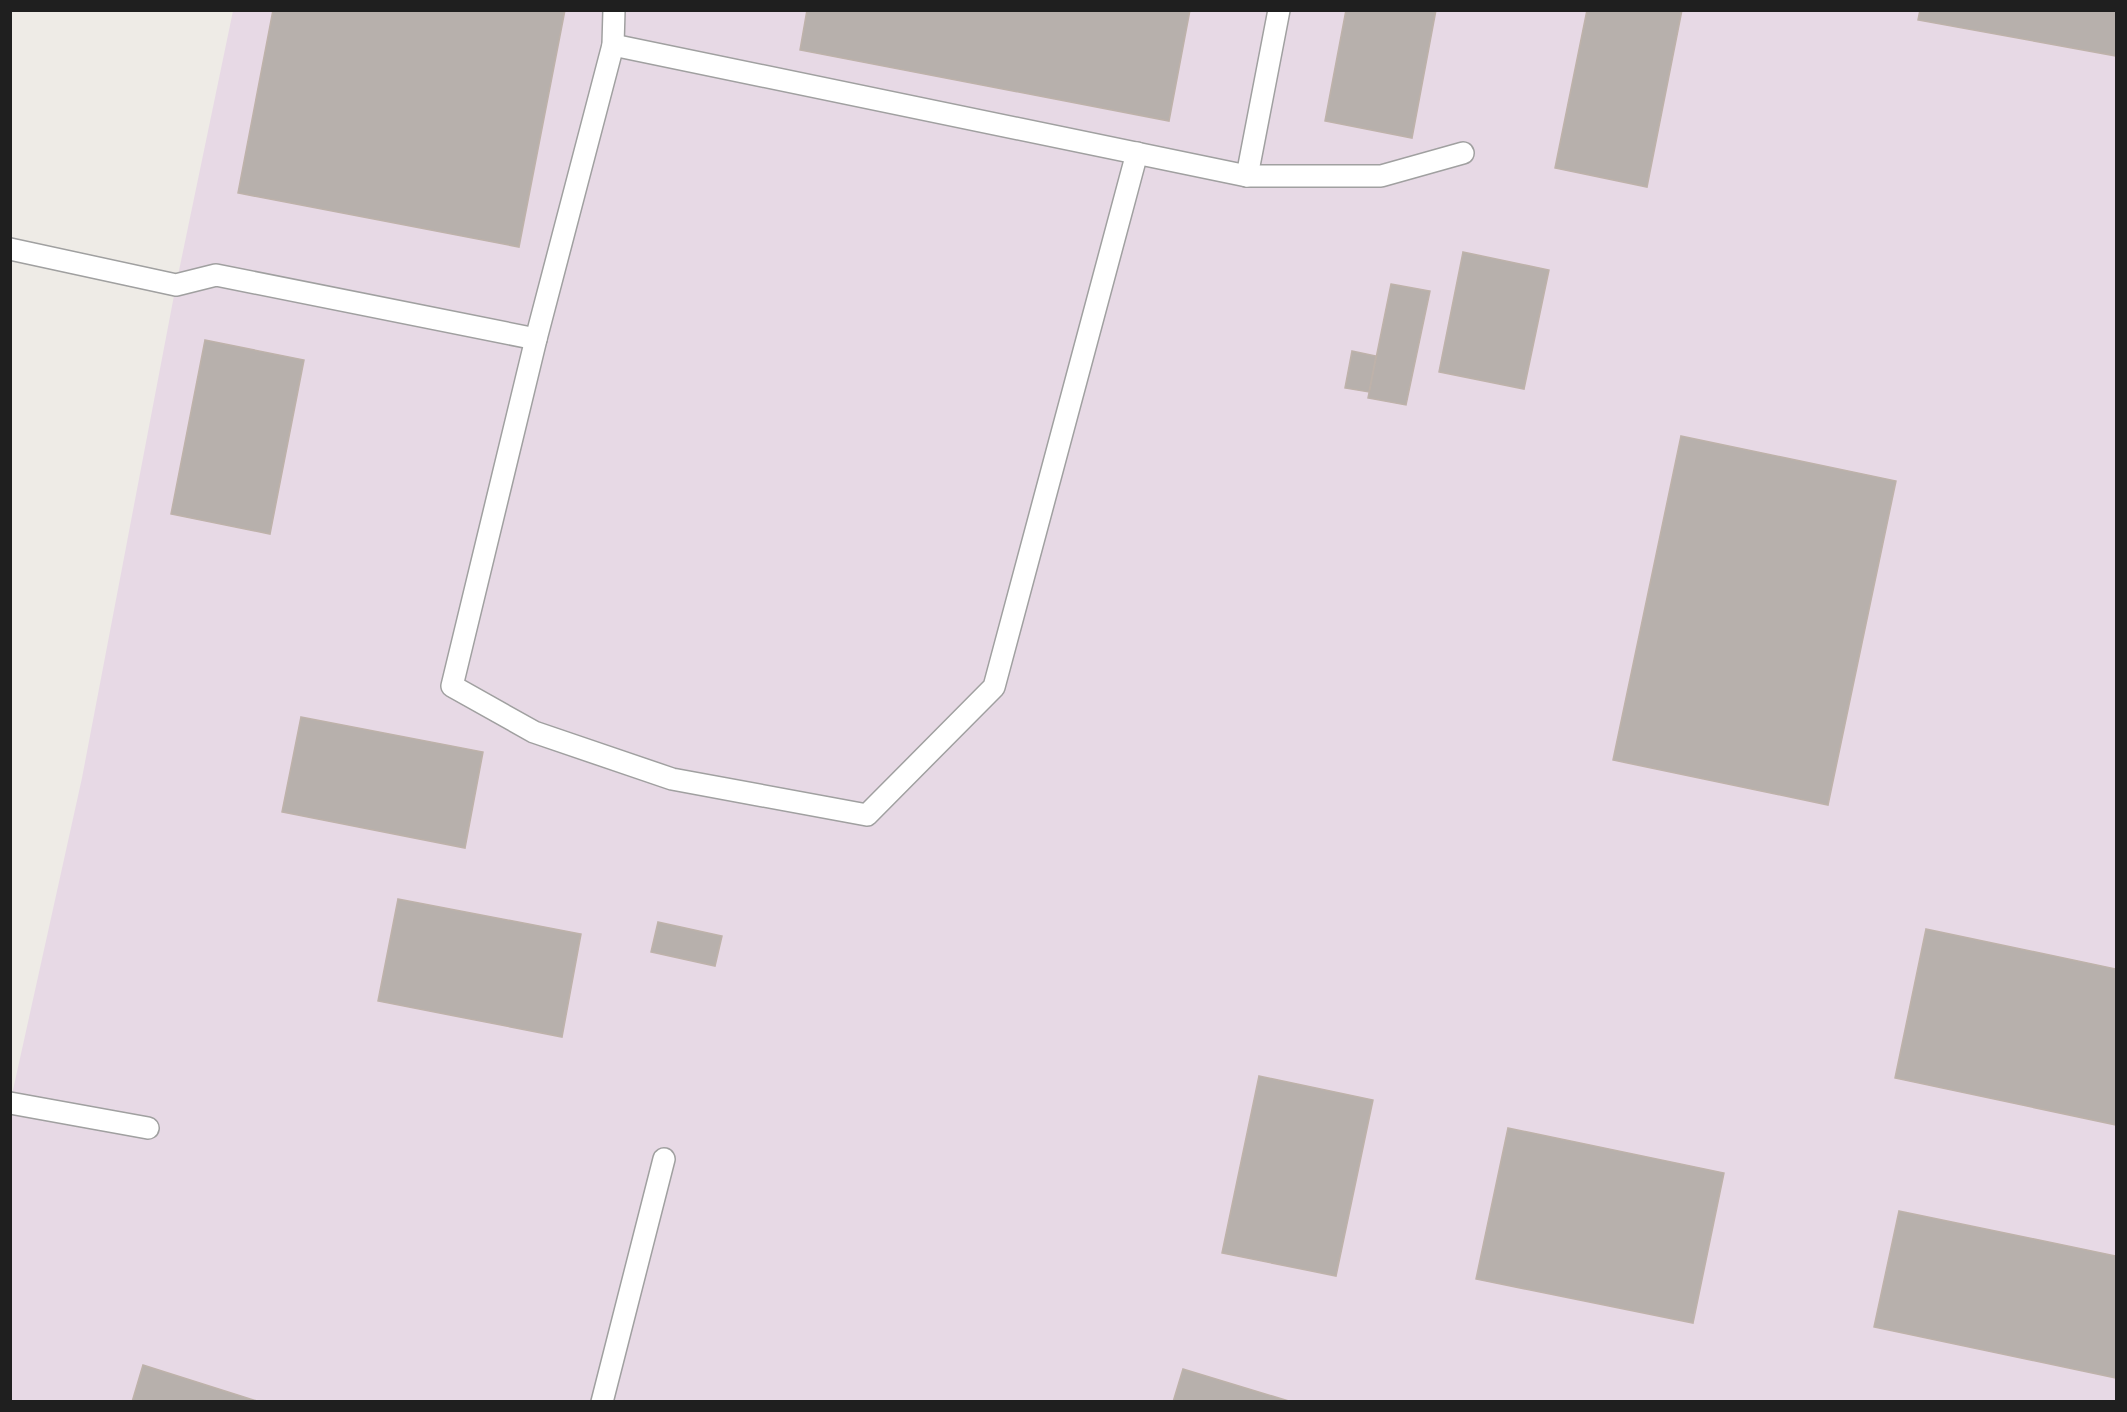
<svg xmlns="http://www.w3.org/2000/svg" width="2127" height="1412" font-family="'PT Sans',sans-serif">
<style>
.industrial{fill:#e7d9e5}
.building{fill:#b7b0ac;stroke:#beb2aa;stroke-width:1.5}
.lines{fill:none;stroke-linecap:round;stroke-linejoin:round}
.lane-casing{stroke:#a0a0a0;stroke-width:24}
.lane{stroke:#fff;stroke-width:21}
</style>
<rect width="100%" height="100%" fill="#eeebe6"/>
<polygon class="industrial" points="233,11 2116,11 2116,1401 11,1402 11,1099 82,778 176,285"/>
<g class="building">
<polygon points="273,10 565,10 519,247 238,193"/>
<polygon points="807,10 1190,10 1169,121 800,50"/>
<polygon points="1346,10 1436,10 1412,138 1325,121"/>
<polygon points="1587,10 1682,10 1647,187 1555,168"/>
<polygon points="1920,10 2116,10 2116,56 1918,20"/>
<polygon points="1463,252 1549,270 1524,389 1439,372"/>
<polygon points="1391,284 1430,291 1406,405 1368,398"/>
<polygon points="205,340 304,360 270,534 171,514"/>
<polygon points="1352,351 1376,356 1369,392 1345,388"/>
<polygon points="1681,436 1896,481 1828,805 1613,760"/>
<polygon points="301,717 483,752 465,848 282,812"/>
<polygon points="398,899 581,934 562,1037 378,1001"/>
<polygon points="658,922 722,936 715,966 651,952"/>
<polygon points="1926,929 2116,969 2116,1125 1895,1078"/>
<polygon points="1259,1076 1373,1100 1336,1276 1222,1253"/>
<polygon points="1508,1128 1724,1173 1693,1323 1476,1279"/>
<polygon points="1899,1211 2116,1256 2116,1378 1874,1327"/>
<polygon points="143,1365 260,1402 132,1402"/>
<polygon points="1183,1369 1292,1402 1173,1402"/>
</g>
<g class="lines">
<defs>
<g id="lane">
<polyline points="614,10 613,45 536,339 452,686 534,732 672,779 867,815 994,687 1137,153"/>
<polyline points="613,45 1247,176 1381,176 1463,153"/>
<polyline points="1247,176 1279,10"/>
<polyline points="10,249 176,285 216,275 536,339"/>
<polyline points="10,1103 148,1128"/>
<polyline points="602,1402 664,1159"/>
</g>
</defs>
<use href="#lane" class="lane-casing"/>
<use href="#lane" class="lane"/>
</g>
<rect width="2127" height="1412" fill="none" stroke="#1f1f1f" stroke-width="24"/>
</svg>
